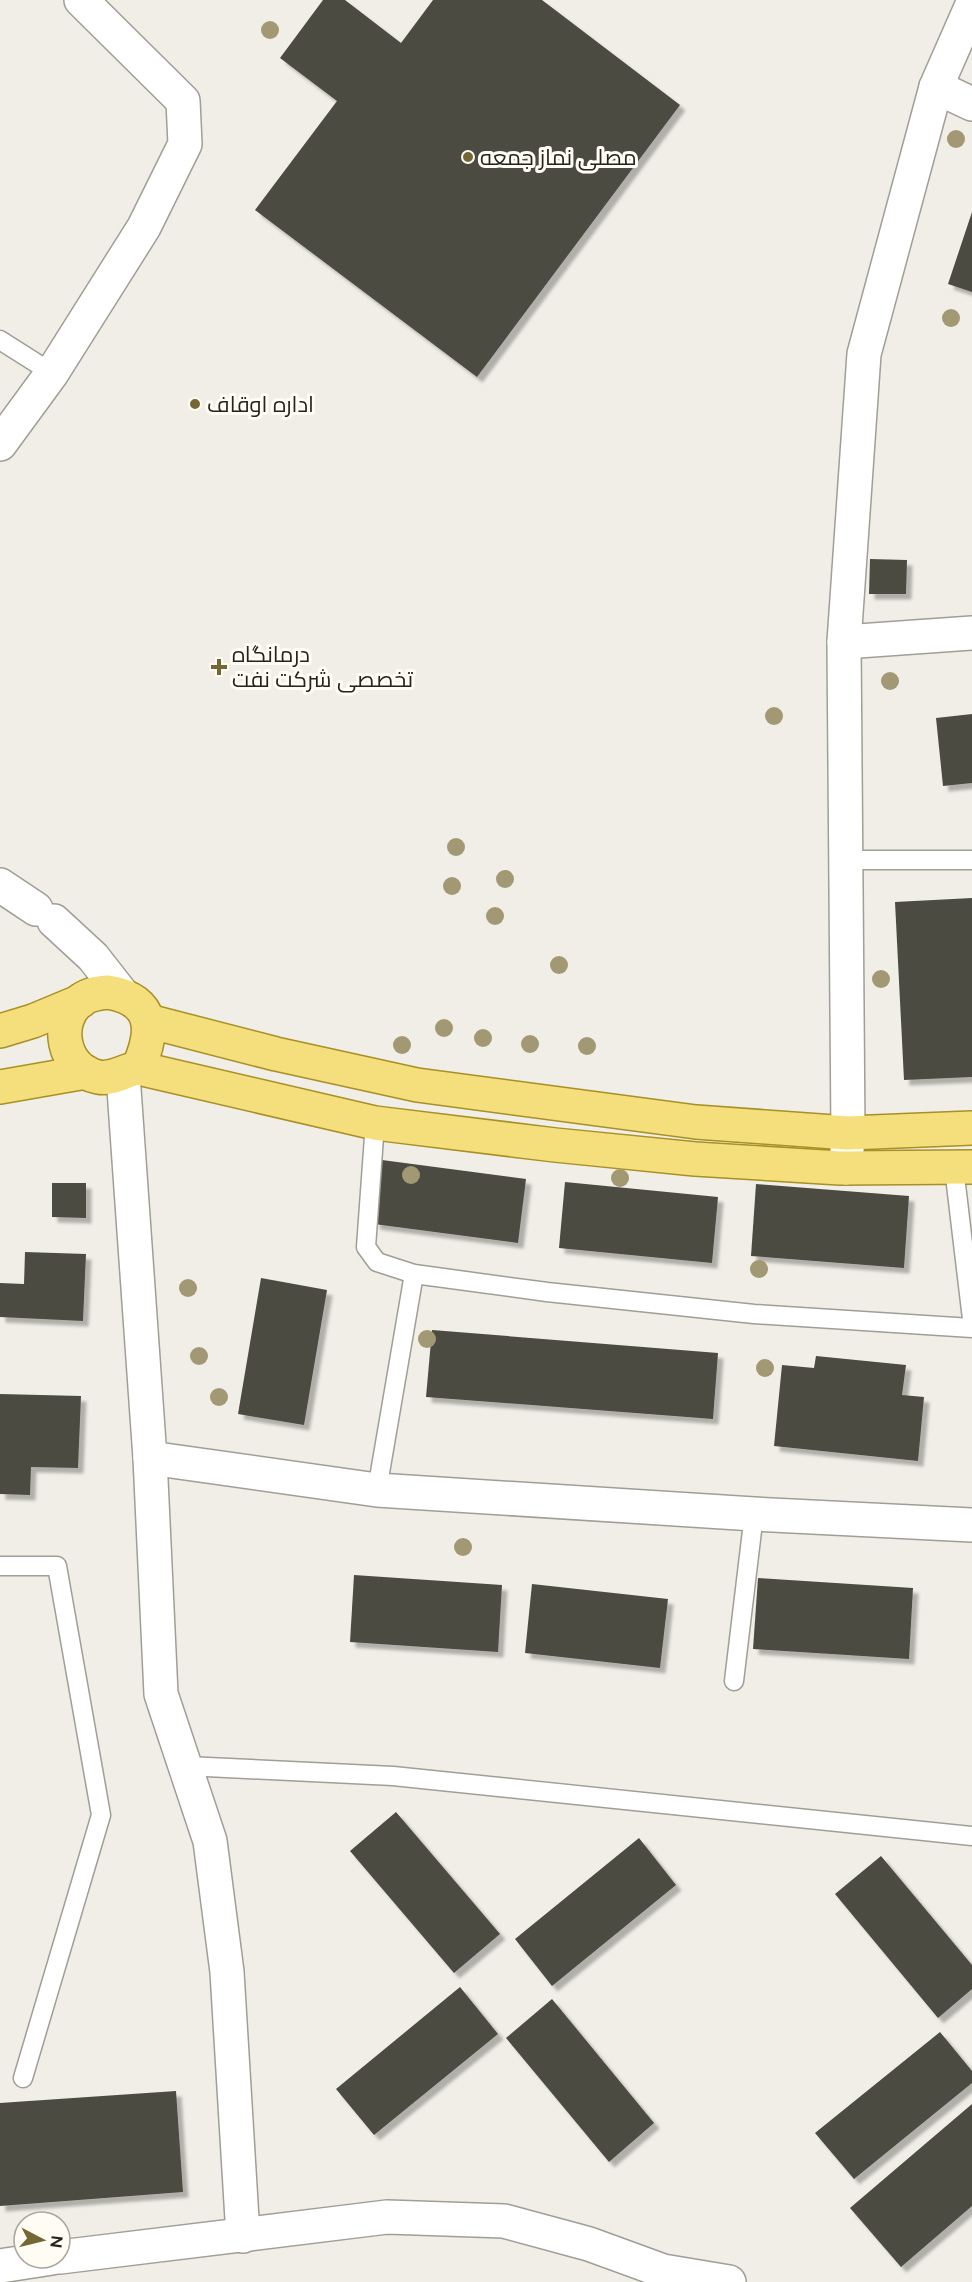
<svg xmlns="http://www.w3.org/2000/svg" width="972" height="2282" font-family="Figtree,Cairo,sans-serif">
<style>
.building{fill:#4c4b43;filter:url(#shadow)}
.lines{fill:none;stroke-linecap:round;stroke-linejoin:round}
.service-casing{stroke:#a09e96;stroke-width:21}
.minor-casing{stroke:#a09e96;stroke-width:36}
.primary-casing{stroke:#a79024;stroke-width:36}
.service{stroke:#fff;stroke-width:18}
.minor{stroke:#fff;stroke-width:33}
.primary{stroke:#f5df7d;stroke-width:33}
.tree{fill:#a29974}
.poi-dot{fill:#746734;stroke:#fefcf3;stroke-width:2}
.labels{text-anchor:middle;stroke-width:6;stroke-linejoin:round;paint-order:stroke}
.poi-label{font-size:22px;fill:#242320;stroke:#fefcf3;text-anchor:start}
</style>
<defs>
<filter id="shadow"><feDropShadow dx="5.5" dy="5.5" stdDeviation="1.5" flood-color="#0004"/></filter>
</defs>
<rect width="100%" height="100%" fill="#f0eee6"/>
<g class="building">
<polygon points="323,0 345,0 401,43 433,0 542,0 680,105 477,377 255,210 337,101 280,58"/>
<polygon points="972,212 972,292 948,284"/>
<polygon points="870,559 907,560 906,594 869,594"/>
<polygon points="972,714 972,783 943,786 936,718"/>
<polygon points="972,898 972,1077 904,1080 895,902"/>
<polygon points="382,1160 526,1179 518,1243 374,1224"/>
<polygon points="565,1182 718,1197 712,1263 559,1248"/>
<polygon points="52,1183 86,1183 86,1218 52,1217"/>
<polygon points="756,1184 909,1196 904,1268 751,1256"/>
<polygon points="25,1252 86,1254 83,1321 0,1317 0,1283 24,1284"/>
<polygon points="261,1278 327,1290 304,1425 238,1414"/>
<polygon points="432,1330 718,1353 713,1419 426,1397"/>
<polygon points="816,1356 906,1365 902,1395 924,1397 918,1461 774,1446 782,1365 814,1368"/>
<polygon points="0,1394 81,1396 78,1468 31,1467 30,1495 0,1494"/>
<polygon points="354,1575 502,1585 498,1652 350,1642"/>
<polygon points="758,1578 913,1588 909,1659 753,1649"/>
<polygon points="532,1584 668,1599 660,1668 525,1653"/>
<polygon points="396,1812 500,1934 454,1973 350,1851"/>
<polygon points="639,1838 676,1885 552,1986 515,1939"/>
<polygon points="881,1856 972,1965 972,1989 938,2018 835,1894"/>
<polygon points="460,1987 498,2034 374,2135 336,2089"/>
<polygon points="552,1999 654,2123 609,2162 506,2038"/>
<polygon points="940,2032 972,2071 972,2083 854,2179 815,2133"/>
<polygon points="176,2091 183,2192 0,2206 0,2103"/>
<polygon points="972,2104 972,2206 901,2267 850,2208"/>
</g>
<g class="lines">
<defs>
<g id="service">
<polyline points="0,340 52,373"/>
<polyline points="844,860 972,860"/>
<polyline points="375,1123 366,1247 377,1262 414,1274 547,1292 754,1314 972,1328"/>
<polyline points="954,1168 972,1319"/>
<polyline points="377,1490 414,1274"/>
<polyline points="0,1566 57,1566 101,1815 23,2078"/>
<polyline points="734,1681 754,1514"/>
<polyline points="186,1766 393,1776 972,1836"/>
</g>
<g id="minor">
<polyline points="936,87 972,104"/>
<polyline points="0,444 52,373 144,227 185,144 183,101 81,0"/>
<polyline points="844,642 972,633"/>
<polyline points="0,885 36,909"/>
<polyline points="54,921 93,957 122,994"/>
<polyline points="123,1075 150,1458 161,1694 210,1841 227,1972 243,2236"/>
<polyline points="846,1168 848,1133 844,642 864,354 936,87 972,5"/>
<polyline points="150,1458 377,1490 754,1514 972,1525"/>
<polyline points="60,2257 387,2217 504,2221 589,2244 663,2271 729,2282"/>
<polyline points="0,2266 52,2258"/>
</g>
<g id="primary">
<path d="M 108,992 C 155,1000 155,1031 138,1068 C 124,1070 114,1080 98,1077 C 63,1070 53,1021 81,1000 C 89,994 98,993 108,992 Z"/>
<polyline points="148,1021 276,1054 417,1085 696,1122 848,1133 972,1128"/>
<polyline points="0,1031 33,1021 81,1001"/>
<polyline points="138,1068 375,1123 555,1145 695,1159 840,1168 972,1167"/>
<polyline points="0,1087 86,1072"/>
</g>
</defs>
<use href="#service" class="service-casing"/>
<use href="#minor" class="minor-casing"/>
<use href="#primary" class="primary-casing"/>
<use href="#service" class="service"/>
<use href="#minor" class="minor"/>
<use href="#primary" class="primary"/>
</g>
<g class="tree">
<circle cx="270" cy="30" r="9"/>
<circle cx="956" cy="139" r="9"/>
<circle cx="951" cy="318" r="9"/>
<circle cx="890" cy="681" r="9"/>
<circle cx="774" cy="716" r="9"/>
<circle cx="456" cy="847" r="9"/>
<circle cx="505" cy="879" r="9"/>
<circle cx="452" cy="886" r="9"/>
<circle cx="495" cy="916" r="9"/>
<circle cx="559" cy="965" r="9"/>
<circle cx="881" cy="979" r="9"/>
<circle cx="444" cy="1028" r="9"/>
<circle cx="483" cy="1038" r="9"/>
<circle cx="530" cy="1044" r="9"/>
<circle cx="402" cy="1045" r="9"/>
<circle cx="587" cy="1046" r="9"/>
<circle cx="411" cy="1175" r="9"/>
<circle cx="620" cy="1178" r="9"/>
<circle cx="759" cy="1269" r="9"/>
<circle cx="188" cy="1288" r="9"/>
<circle cx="427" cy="1339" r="9"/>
<circle cx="199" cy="1356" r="9"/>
<circle cx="765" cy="1368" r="9"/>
<circle cx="219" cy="1397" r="9"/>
<circle cx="463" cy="1547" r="9"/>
</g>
<g class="poi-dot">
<circle cx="468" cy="157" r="6"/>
<circle cx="195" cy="404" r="6"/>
<path d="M216 658h6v6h6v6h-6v6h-6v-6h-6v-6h6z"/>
</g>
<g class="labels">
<g class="poi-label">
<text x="480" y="165">مصلی نماز جمعه</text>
<text x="207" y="412">اداره اوقاف</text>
<text x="232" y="662">درمانگاه<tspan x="232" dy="25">تخصصی شرکت نفت</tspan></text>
</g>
</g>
<g transform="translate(42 2240) rotate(97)"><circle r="28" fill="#fefcf3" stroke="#a7a59f" stroke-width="1.5"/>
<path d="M0-4.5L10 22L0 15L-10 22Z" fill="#746734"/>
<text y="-9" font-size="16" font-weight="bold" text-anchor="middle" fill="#242320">N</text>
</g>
</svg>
